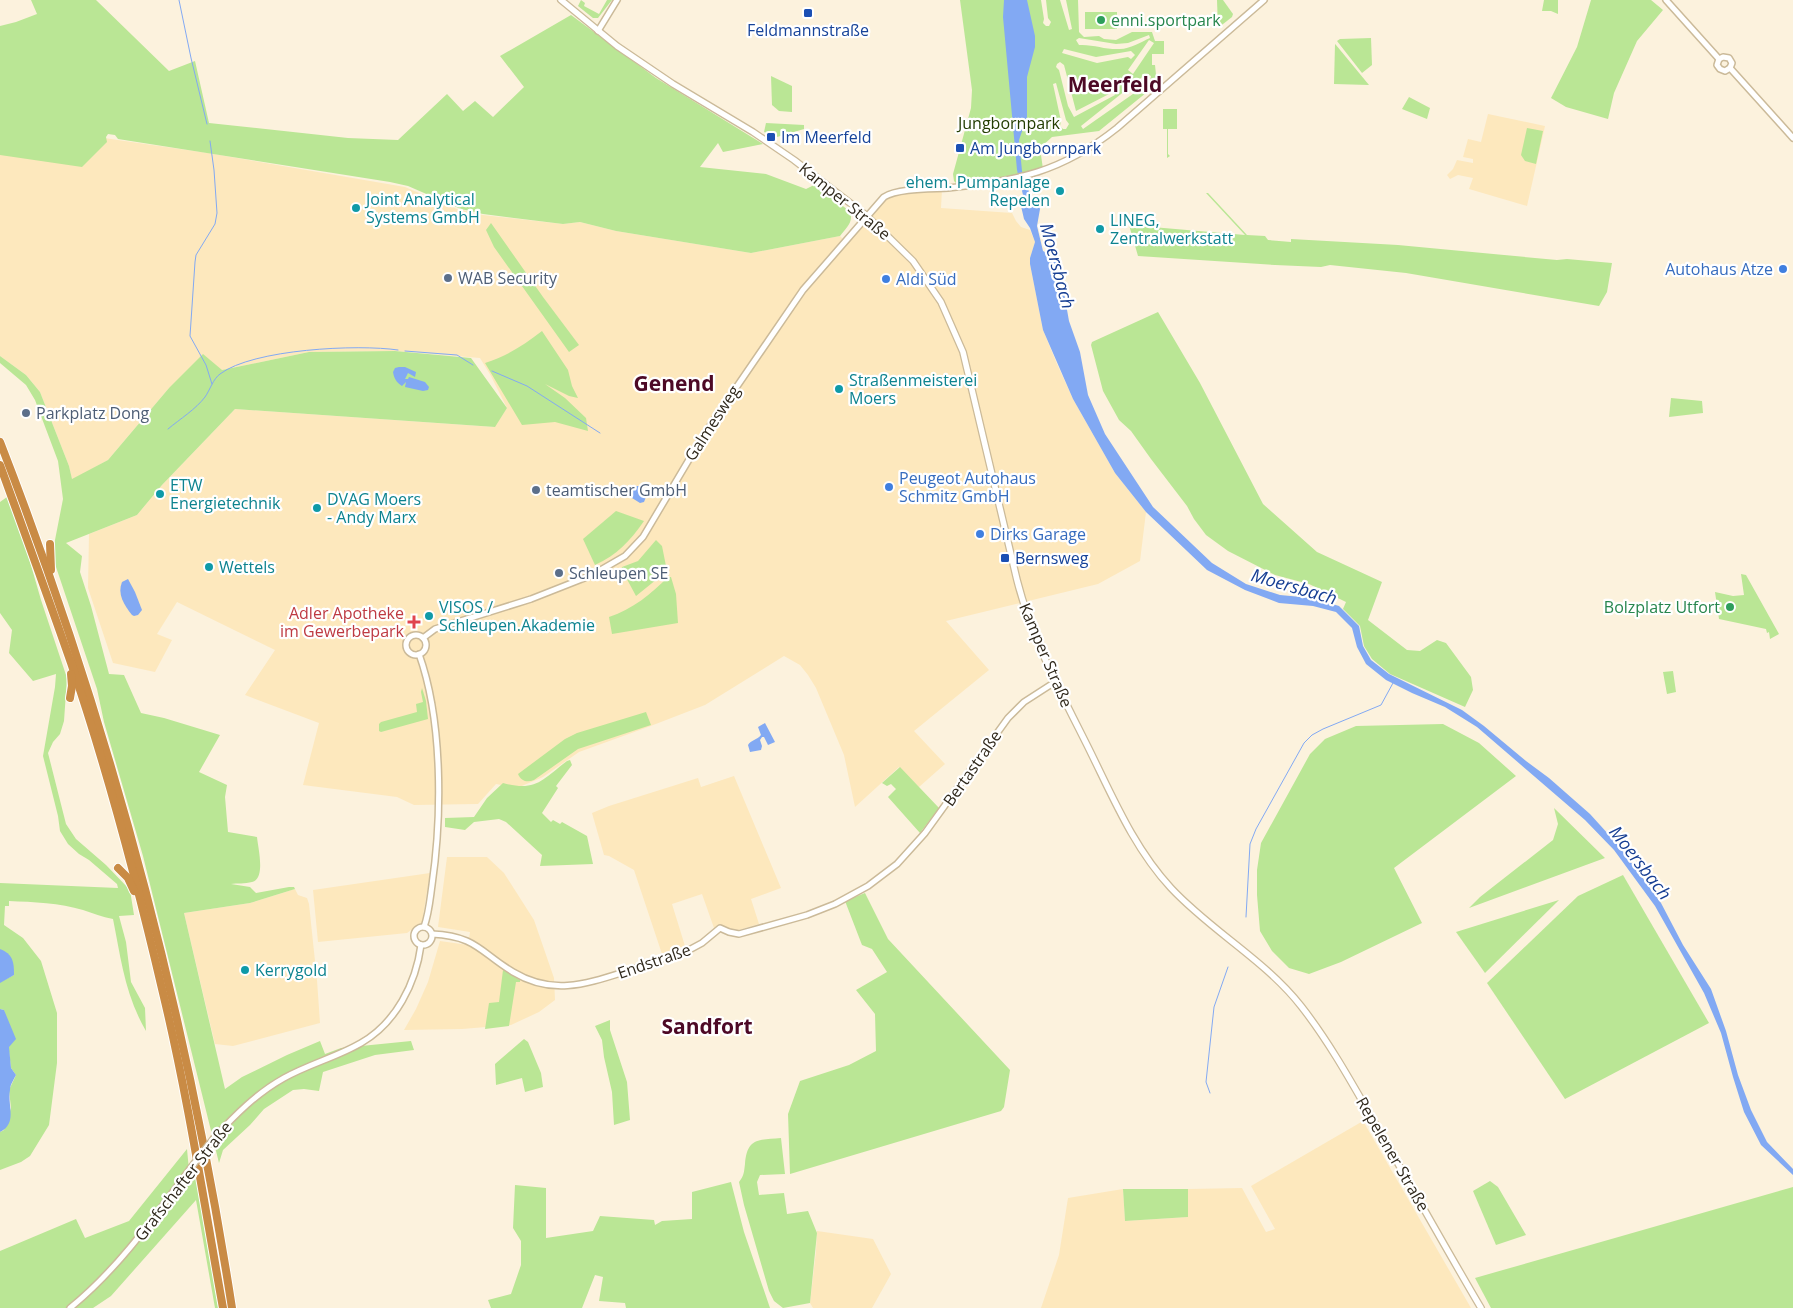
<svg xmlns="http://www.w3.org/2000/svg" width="1793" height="1308" font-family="'Open Sans',sans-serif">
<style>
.built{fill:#fde8bd}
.green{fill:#bae695;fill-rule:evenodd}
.water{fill:#82a9f3}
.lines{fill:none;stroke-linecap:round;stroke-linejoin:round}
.stream{stroke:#82a9f3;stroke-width:1}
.tertiary-casing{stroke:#cbba99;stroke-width:8}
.secondary-casing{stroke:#cbba99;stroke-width:8}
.motorway-casing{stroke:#fff;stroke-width:10}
.tertiary{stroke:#fff;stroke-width:5}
.secondary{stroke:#fff;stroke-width:5.5}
.motorway{stroke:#c98b45;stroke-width:8}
.tertiary-bridge-casing{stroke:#cbba99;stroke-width:8;stroke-linecap:butt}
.tertiary-bridge{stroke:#fff;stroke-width:5}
.transit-dot{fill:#1a4fb4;stroke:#fff;stroke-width:2}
.leisure-dot{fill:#2e9e5b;stroke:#fff;stroke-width:2}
.culture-dot{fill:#0f9aa8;stroke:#fff;stroke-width:2}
.shop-dot{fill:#3f7fe0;stroke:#fff;stroke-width:2}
.service-dot{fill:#5c6f8a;stroke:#fff;stroke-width:2}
.health-dot{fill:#e0444e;stroke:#fff;stroke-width:2}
.labels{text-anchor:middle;stroke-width:4.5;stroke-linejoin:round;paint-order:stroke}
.leisure-label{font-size:16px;fill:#27864d;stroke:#fff;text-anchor:start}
.transit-label{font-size:16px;fill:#164399;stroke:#fff;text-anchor:start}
.park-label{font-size:16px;fill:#233d02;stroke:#fff}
.culture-label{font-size:16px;fill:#0d838f;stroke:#fff;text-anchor:start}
.street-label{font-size:16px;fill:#30291c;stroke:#fff}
.shop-label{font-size:16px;fill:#366cbe;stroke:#fff;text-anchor:start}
.service-label{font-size:16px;fill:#4e5e75;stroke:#fff;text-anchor:start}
.health-label{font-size:16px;fill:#be3a42;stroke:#fff;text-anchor:end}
.water-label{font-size:18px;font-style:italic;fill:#163e93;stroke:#fff}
.district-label{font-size:21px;font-weight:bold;fill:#4d0926;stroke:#fff}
</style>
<rect width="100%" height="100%" fill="#fcf2dd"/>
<g class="built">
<polygon points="1488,114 1545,126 1527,206 1469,189 1473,178 1458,175 1450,179 1447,175 1453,169 1457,160 1473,163 1473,159 1463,157 1468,139 1481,142"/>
<polygon points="0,123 208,153 405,187 457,209 483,215 563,224 580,222 616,231 751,253 840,236 845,241 890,194 942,189 941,208 1012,213 1016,221 1021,227 1030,230 1035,242 1030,258 1030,264 1043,330 1057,364 1073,399 1115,473 1146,512 1140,561 1098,584 946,621 989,670 914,731 945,764 919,787 899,767 855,807 844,755 816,688 808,675 800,665 784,656 705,705 648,727 579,752 543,777 517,788 496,784 478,804 414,805 397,797 303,785 319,723 245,695 275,650 177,602 157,634 172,640 155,672 113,663 88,588 89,534 137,515 162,485 235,409 494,427 507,408 491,376 480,358 395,351 309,352 222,370 169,388 108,460 72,480 69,466 40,392 26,375 0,356"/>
<polygon points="734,776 781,888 751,899 759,924 735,931 730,930 721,925 714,928 702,894 672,904 685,946 662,954 634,870 609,856 604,855 592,813 609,806 698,778 701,787"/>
<polygon points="447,857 487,857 504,873 534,920 554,978 555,1000 539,1012 511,1025 462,1029 404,1030 416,1009 428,982 440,941 468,945 470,932 438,927"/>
<polygon points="430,873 422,922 407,933 318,942 313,890"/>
<polygon points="295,889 298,895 307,898 309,904 317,980 320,1023 233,1046 215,1044 184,913 250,903"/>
<polygon points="1363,1121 1471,1308 1041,1308 1059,1255 1068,1198 1123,1189 1125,1221 1188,1217 1188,1189 1242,1188 1266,1232 1275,1229 1251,1186"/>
<polygon points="817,1231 873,1239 891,1274 872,1308 813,1308 810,1303 816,1251"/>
</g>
<g class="green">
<path d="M 31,0 L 96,0 L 169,71 L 195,61 L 209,123 L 348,138 L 398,140 L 447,94 L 463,111 L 475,101 L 493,117 L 524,87 L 500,56 L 571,15 L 656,78 L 763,144 L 723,152 L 718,143 L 700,167 L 766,174 L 806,189 L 816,184 L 849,211 C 855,221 846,228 840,236 L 751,253 L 616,231 L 580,222 L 563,224 L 483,214 L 461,209 L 408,186 L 390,182 L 118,139 L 115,135 L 108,134 L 106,137 L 107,142 L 82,167 L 0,155 L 0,26 L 16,22 L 37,14 Z"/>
<polygon points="581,0 585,3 584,6 599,14 607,0 612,0 598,18 593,18 578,6"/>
<path d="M 960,0 L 1041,0 L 1044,19 L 1043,23 L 1046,26 L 1049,26 L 1051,22 L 1048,18 L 1046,0 L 1060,0 L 1069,30 L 1072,29 L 1066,0 L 1078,0 L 1079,32 L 1084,37 L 1099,36 L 1104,39 L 1116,40 L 1132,32 L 1152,32 L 1155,41 L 1164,41 L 1164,54 L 1152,54 L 1152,65 L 1155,65 L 1157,84 L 1099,131 L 1052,137 L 1040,148 L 1043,169 L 999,179 L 957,184 L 954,181 L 953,174 L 971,108 L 972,90 ZM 1149,35 L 1150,38 C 1141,42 1130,49 1120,49 C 1106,50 1093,44 1079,45 L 1076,40 L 1079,38 L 1116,44 L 1128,43 ZM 1149,40 L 1154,43 L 1133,74 L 1128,70 ZM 1064,49 L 1096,57 L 1131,51 L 1135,55 L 1131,59 L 1128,57 L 1097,63 L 1062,53 ZM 1060,62 L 1064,65 L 1076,111 L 1113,92 L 1115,95 L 1074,117 L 1068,106 L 1059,70 L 1056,67 L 1057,64 ZM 1146,74 L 1151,76 L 1150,82 L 1083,129 L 1081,126 ZM 1056,83 L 1066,120 L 1069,124 L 1066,129 L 1063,129 L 1060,126 L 1061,121 L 1053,84 Z"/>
<polygon points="1217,0 1223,0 1233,14 1232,17 1218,28"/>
<polygon points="1544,0 1558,0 1558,14 1551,11 1542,11"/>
<polygon points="1591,0 1651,0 1663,10 1637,41 1614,93 1608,119 1566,107 1551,98 1577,47"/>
<rect x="1085" y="12" width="32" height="17"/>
<polygon points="1371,38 1372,65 1362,73 1337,41 1340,39"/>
<polygon points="1335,44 1336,45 1369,85 1334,84"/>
<polygon points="771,76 792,86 792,112 779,111 772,105"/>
<polygon points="1409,97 1430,108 1427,119 1402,109"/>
<polygon points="1163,109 1177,109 1177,129 1168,129 1168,154 1170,156 1167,158 1167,129 1163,129"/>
<polygon points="766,123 804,125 804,129 777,137 764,132"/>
<polygon points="1527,128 1543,131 1536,164 1525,161 1521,155"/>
<polygon points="1206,193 1208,193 1247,235 1265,236 1268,240 1291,242 1291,239 1398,245 1557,260 1567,259 1612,263 1607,292 1599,306 1406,273 1330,265 1321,267 1275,265 1138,256 1129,225 1245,235"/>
<polygon points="491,223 543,297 579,345 569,352 494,247 486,230"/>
<polygon points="1158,312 1200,383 1263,504 1317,552 1382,582 1368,620 1407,650 1420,651 1437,640 1446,643 1471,677 1473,690 1465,707 1390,674 1372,659 1364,646 1360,626 1343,609 1346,602 1309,584 1275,575 1228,551 1206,535 1194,519 1187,506 1151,459 1131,431 1119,420 1103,391 1091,345 1092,342"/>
<path d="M 542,331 L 568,370 L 572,386 L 578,398 L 569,396 L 545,384 L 565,398 L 586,418 L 588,431 L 555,422 L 522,425 L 485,363 C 507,356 524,345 542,331 Z"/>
<path d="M 395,351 L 471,358 L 507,408 L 495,427 L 235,409 L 162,485 L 137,515 L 66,543 L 82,556 L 80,572 L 91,606 L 109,674 L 124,675 L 141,713 L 164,718 L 220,735 L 199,772 L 227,785 L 225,797 L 228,832 L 257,837 C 258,848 266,879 252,882 C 245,884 237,883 231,884 L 250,887 L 256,893 L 289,887 L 294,887 L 295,889 L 250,903 L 184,913 L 225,1089 L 242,1077 L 287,1055 L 320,1041 L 325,1054 L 341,1048 L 411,1041 L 414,1050 L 375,1055 L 323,1072 L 319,1091 L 304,1089 L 293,1090 L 264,1109 L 250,1125 L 223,1150 L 219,1163 L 143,856 L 104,722 L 97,689 L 54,561 L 55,540 L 63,499 L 58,461 L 35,400 L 26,385 L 0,363 L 0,356 L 26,375 L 40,392 L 69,466 L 72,479 L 108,460 L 169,388 L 203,354 L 222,370 L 309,352 Z"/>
<polygon points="1671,398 1702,401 1703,413 1669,417"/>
<path d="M 7,497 L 24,541 L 41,600 L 67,678 L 64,721 L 60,734 L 53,742 L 48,753 L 66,824 L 76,839 L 106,865 L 130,890 L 134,915 L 119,916 L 126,942 L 131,982 L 145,1008 L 146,1031 C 125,995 121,959 113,919 C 102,917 93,913 83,910 C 60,903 33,902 9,901 L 9,906 L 5,906 L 4,925 L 23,938 L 41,961 L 57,1013 L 57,1063 L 49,1125 L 30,1156 L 21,1162 L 0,1170 L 0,1132 L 4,1130 L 11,1108 L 9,1090 L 16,1075 L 11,1068 L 4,1010 L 0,1009 L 0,982 L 14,975 L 0,949 L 0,883 L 118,888 L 117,884 L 89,860 L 79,854 L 68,844 L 60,831 L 58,816 L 43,756 L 55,687 L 56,674 L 33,681 L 9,653 L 12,630 L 0,613 L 0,502 Z"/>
<path d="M 616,511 L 644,521 C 630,541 617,555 595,565 L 583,539 Z"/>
<polygon points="656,540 662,546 667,571 636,596 622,570 622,567 638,561"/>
<polygon points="1741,574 1746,575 1779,634 1770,639 1769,632 1767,633 1766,629 1719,619 1715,592 1733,596 1744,595"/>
<path d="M 668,577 L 671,577 L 676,594 L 678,623 L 612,634 L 609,617 C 633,609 651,594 668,577 Z"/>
<polygon points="1673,671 1676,692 1667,694 1663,672"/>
<polygon points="422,688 426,701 428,719 381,732 379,731 379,724 381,722 417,712 416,704 423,702 421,692"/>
<path d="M 646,712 L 651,725 L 578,749 L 534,780 C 527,783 521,781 518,774 L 565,739 L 577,733 Z"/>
<polygon points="1443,724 1479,743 1516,776 1394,868 1422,923 1341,962 1309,974 1289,968 1272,951 1260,931 1257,895 1257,870 1261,843 1310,754 1325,739 1356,726"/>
<path d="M 570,760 L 572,765 L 556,786 L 558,788 L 542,813 L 551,822 L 553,820 L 560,824 L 562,822 L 587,836 L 593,864 L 540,866 L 542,855 L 506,822 L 499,819 L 474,822 L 465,830 L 445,827 L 445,818 L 474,817 L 487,798 L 503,783 C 536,792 542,780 567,761 Z"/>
<polygon points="900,767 939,808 920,833 888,797 896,789 891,784 887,786 882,783"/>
<polygon points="1554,808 1605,858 1469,908 1480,897 1553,840 1558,824"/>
<polygon points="1623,875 1709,1023 1565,1099 1487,983 1578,896"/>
<polygon points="865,893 888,939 1010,1070 1004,1107 1001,1111 790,1174 788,1114 800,1081 849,1065 876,1051 875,1014 856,990 887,972 872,949 862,945 845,901"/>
<polygon points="1559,900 1485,973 1456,932"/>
<polygon points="503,970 520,980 520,982 516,982 509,1026 485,1029 489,1003 499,1002"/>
<polygon points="610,1020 610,1030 627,1082 630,1120 614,1125 612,1092 604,1057 602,1040 595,1026"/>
<polygon points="524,1039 528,1042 541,1073 543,1087 525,1092 522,1078 496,1085 495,1064"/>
<path d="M 781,1138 L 785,1174 L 760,1175 L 757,1182 L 759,1195 L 784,1193 L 787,1214 L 808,1211 L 817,1233 L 810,1303 L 783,1308 L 774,1301 L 769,1291 L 744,1205 L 739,1182 C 744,1176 744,1172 745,1164 C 747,1137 759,1140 781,1138 Z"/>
<polygon points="187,1149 189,1170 200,1182 221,1308 215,1308 196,1200 111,1296 93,1308 0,1308 0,1251 76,1219 85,1238 129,1221"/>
<polygon points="1490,1181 1498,1187 1526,1235 1496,1245 1473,1191"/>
<polygon points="731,1182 744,1232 770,1308 626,1308 625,1303 599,1301 603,1277 595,1275 582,1308 491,1308 488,1300 511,1294 521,1265 521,1241 513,1228 515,1185 546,1188 546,1238 593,1231 600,1216 654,1220 655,1225 662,1221 692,1219 692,1192"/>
<polygon points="1793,1187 1793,1308 1491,1308 1475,1278"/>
<polygon points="1123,1189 1188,1189 1188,1217 1125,1221"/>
</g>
<g class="water">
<polygon points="1004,0 1027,0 1035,36 1035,47 1027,77 1027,117 1019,140 1022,171 1031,198 1037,201 1040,209 1037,226 1043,251 1058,259 1069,321 1080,352 1088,395 1105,434 1153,507 1212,563 1246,584 1280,595 1312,598 1339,606 1359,626 1363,646 1371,660 1389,674 1462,710 1484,726 1526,761 1549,778 1590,814 1619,846 1661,903 1683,945 1711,989 1726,1031 1738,1075 1751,1110 1767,1142 1793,1169 1793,1175 1761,1145 1744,1112 1733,1077 1721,1033 1704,993 1655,906 1614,850 1585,820 1477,727 1445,707 1412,693 1386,680 1366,664 1357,647 1352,628 1336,612 1313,606 1279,603 1245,590 1207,570 1146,512 1115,473 1073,399 1043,330 1030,264 1030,258 1035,242 1030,228 1024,219 1021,206 1021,198 1023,195 1017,170 1003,17"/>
<path d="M 399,367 L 405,367 L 416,372 L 415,377 L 408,373 L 405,379 L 408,379 L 409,377 L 425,382 L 429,387 L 428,390 L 423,391 L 405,387 L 406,382 L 402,386 C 396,382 394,378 393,372 L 395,368 Z"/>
<polygon points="634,486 642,486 649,495 646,497 644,502 640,503 632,498 630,490"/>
<path d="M 128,579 L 135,592 L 142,610 L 138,615 L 134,616 L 132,615 C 124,605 117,594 122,582 Z"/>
<path d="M 765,723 L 775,742 L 768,745 L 764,737 L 762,737 L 760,740 L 762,746 L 761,750 L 750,752 L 748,745 C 751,740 757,740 761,735 L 758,727 Z"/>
<path d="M 0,949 C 13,954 14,962 14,975 L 0,983 Z"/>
<path d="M 0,1009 L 4,1010 L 16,1039 L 9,1047 L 11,1068 L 16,1075 C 14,1079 10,1085 10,1090 C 7,1105 18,1123 0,1132 Z"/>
</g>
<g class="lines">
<g class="stream">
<polyline points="179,0 191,58 207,124"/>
<polyline points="210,141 214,170 217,213 215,224 196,255 195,262 190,336 206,365 212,384"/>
<polyline points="405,351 457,355 473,365"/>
<polyline points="492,371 527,386 600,433"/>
<path d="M 168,429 C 180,419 196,409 205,397 C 210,390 213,379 220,374 C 253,349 358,344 398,350"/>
<polyline points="1246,917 1250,844 1256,829 1304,743 1312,735 1323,729 1381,705 1393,683"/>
<polyline points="1210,1093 1206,1082 1214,1007 1228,967"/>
</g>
<defs>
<g id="tertiary">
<polyline points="1666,0 1719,59"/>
<polyline points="598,31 617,0"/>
<polyline points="1719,59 1717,65 1720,69 1725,71 1730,68"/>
<polyline points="1719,59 1723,57 1729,58 1732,63 1730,68"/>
<polyline points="1730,68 1793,138"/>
<circle cx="416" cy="645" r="10"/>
<path d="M 423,638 L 435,629 L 531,599 L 592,575 L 625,556 L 643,537 L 703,436 L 803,290 L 884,197 C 898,188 931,189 948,188 C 1017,181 1062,172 1117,128 L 1264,0"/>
<path d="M 419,654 C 443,721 442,816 432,885 C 430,899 429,913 424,927"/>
<circle cx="423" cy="936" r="9"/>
<path d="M 432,934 C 476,936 480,952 513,972 C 553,996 586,984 627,971 C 647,964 668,957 689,950 L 702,943 L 720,928 L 729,932 L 739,934 L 807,915 L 835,904 L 868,886 L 897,864 L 925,833 L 1008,718 L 1024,702 L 1055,682"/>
<path d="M 214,1138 C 235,1115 257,1093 284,1078 C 309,1064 337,1057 361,1043 C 396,1023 416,983 421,945"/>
<path d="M 70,1308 C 118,1269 153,1219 189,1170"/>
</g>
<path id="secondary" d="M 561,0 L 617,46 L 673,84 L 753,132 L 794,160 L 867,216 L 913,261 L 941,302 L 963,352 L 1017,580 C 1032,639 1060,691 1087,745 C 1112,795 1133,847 1171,888 C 1211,931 1265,960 1301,1006 C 1330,1043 1353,1085 1376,1125 C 1411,1186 1445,1247 1481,1308"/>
<g id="motorway">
<path d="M 0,442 C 109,722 186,1011 232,1308"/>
<path d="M 0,465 C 24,531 48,597 71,663 C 108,771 137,882 163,993 C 188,1097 204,1203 223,1308"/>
<polyline points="50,544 51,570"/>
<polyline points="70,698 72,686 71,674"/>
<polyline points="118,868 128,878 134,891"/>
</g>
</defs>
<use href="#tertiary" class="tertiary-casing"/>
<use href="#secondary" class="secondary-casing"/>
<use href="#motorway" class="motorway-casing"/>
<use href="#tertiary" class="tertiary"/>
<use href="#secondary" class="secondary"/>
<use href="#motorway" class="motorway"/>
<defs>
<polyline id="tertiary-bridge" points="189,1170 214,1138"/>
</defs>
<use href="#tertiary-bridge" class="tertiary-bridge-casing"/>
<use href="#tertiary-bridge" class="tertiary-bridge"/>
</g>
<g class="transit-dot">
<rect x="803" y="8" width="10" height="10" rx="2.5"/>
<rect x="766" y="132" width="10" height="10" rx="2.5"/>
<rect x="955" y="143" width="10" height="10" rx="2.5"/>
<rect x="1000" y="553" width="10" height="10" rx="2.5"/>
</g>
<g class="leisure-dot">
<circle cx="1101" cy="20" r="5"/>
<circle cx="1730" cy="607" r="5"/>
</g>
<g class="culture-dot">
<circle cx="1060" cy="191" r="5"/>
<circle cx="356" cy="208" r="5"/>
<circle cx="1100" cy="229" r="5"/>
<circle cx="839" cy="389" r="5"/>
<circle cx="160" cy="494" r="5"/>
<circle cx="317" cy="508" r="5"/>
<circle cx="209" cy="567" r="5"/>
<circle cx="429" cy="616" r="5"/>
<circle cx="245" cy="970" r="5"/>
</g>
<g class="shop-dot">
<circle cx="1783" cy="269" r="5"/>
<circle cx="886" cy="279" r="5"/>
<circle cx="889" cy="487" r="5"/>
<circle cx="980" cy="534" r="5"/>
</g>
<g class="service-dot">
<circle cx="448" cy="278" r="5"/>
<circle cx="26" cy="413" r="5"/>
<circle cx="536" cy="490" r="5"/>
<circle cx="559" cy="573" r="5"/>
</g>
<path class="health-dot" d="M411.5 614.5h5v5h5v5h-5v5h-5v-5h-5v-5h5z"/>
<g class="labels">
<g class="leisure-label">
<text x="1111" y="26">enni.sportpark</text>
<text x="1720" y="613" text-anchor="end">Bolzplatz Utfort</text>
</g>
<g class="transit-label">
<text x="808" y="36" text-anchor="middle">Feldmannstraße</text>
<text x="781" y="143">Im Meerfeld</text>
<text x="970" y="154">Am Jungbornpark</text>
<text x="1015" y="564">Bernsweg</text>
</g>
<g class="park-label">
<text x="1009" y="129">Jungbornpark</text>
</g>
<g class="culture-label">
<text x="1050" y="188" text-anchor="end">ehem. Pumpanlage<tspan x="1050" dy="18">Repelen</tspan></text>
<text x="366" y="205">Joint Analytical<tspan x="366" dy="18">Systems GmbH</tspan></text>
<text x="1110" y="226">LINEG,<tspan x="1110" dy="18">Zentralwerkstatt</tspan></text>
<text x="849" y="386">Straßenmeisterei<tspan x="849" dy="18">Moers</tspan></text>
<text x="170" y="491">ETW<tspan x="170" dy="18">Energietechnik</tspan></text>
<text x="327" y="505">DVAG Moers<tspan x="327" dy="18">- Andy Marx</tspan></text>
<text x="219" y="573">Wettels</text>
<text x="439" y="613">VISOS /<tspan x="439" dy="18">Schleupen.Akademie</tspan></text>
<text x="255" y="976">Kerrygold</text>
</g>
<g class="street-label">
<text transform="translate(845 201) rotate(39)" y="6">Kamper Straße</text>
<text transform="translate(712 423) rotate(-57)" y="6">Galmesweg</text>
<text transform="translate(1046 655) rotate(67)" y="6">Kamper Straße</text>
<text transform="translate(972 768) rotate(-55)" y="6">Bertastraße</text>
<text transform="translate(654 961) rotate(-19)" y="6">Endstraße</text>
<text transform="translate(1393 1154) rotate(60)" y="6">Repelener Straße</text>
<text transform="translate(183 1181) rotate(-52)" y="6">Grafschafter Straße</text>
</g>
<g class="shop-label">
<text x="1773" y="275" text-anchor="end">Autohaus Atze</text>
<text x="896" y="285">Aldi Süd</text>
<text x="899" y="484">Peugeot Autohaus<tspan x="899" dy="18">Schmitz GmbH</tspan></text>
<text x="990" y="540">Dirks Garage</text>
</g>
<g class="service-label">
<text x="458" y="284">WAB Security</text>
<text x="36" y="419">Parkplatz Dong</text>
<text x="546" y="496">teamtischer GmbH</text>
<text x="569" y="579">Schleupen SE</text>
</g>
<g class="health-label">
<text x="404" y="619">Adler Apotheke<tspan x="404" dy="18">im Gewerbepark</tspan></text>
</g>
<g class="water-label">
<text transform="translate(1057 266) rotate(75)" y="6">Moersbach</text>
<text transform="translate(1294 587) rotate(16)" y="6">Moersbach</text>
<text transform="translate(1640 863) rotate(52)" y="6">Moersbach</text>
</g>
<g class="district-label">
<text x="1115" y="92">Meerfeld</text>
<text x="674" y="391">Genend</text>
<text x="707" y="1034">Sandfort</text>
</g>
</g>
</svg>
